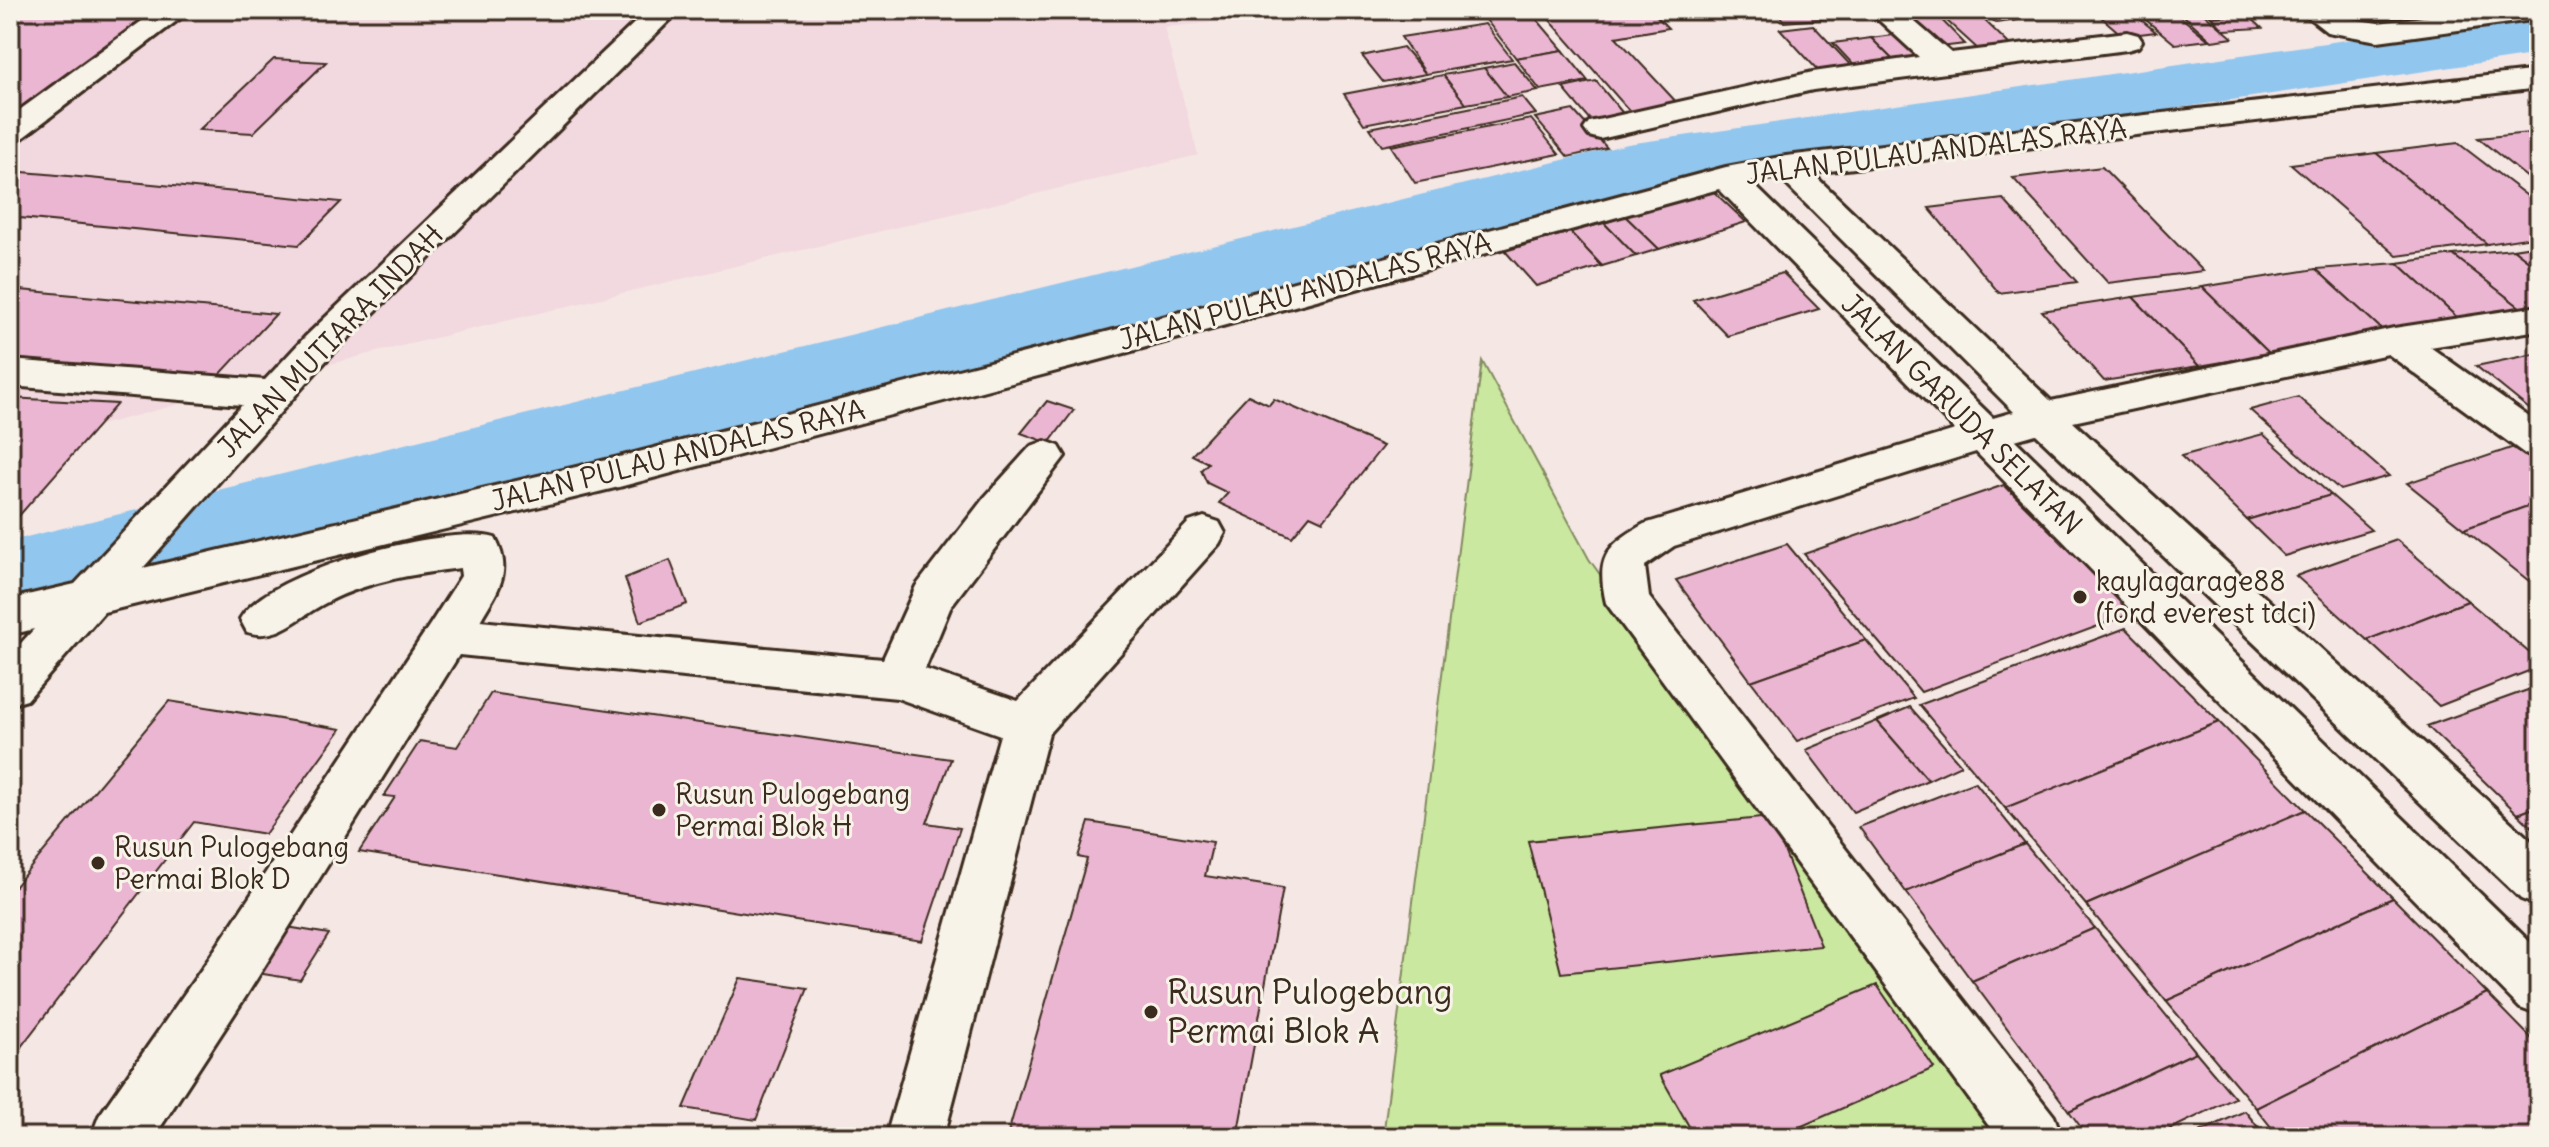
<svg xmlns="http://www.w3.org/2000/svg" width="2549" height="1147" font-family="Delius,sans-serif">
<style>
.built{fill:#f2d8df}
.green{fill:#cae8a0;stroke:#82895f;stroke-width:2}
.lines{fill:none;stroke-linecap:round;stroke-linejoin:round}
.river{fill:#91c6ee;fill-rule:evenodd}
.building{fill:#ebb6d2;stroke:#3b2a1e;stroke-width:2}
.minor-casing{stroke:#3b2a1e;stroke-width:6}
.minor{fill:#f7f3e8;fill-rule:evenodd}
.poi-dot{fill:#3b2a1e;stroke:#f7f3e8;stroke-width:3}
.labels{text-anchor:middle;stroke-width:6;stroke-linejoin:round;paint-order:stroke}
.street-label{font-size:28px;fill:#3b2a1e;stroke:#f7f3e8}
.poi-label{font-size:28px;fill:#3b2a1e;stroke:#f7f3e8;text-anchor:start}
.near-poi-label{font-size:34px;fill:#3b2a1e;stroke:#f7f3e8;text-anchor:start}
</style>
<rect width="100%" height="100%" fill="#f5e7e4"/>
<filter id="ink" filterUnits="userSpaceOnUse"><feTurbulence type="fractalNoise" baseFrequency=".0125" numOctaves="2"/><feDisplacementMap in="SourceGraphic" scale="16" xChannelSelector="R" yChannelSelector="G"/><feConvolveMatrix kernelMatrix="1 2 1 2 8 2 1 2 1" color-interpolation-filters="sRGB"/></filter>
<g filter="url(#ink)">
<polygon class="built" points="10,10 1252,10 1208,23 1164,27 1198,155 368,354 10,449"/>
<polygon class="green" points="1482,361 1589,559 1999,1137 1383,1137"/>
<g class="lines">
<polygon class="river" points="2539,12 2539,54 1632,190 10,619 10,541 1628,144"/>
</g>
<g class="building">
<polygon points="28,10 158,10 10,121 10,23"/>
<polygon points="1519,10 1529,10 1563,50 1516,58 1483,16"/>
<polygon points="1596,10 1651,10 1668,28 1616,37 1679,105 1633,115 1548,18"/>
<polygon points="1776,10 1857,10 1861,16 1784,22"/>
<polygon points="1897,10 1932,10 1965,44 1932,48"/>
<polygon points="1935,10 1974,10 2012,47 1980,51"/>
<polygon points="1981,10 2033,10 2041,17 1996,23"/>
<polygon points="2093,10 2129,10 2156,32 2123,36"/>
<polygon points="2134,10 2172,10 2209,40 2175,44"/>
<polygon points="2177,10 2200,10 2233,38 2212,41"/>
<polygon points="2204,10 2243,10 2248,15 2212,17"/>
<polygon points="2334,10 2398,10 2406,16 2349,22"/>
<polygon points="2403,10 2429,10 2435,14 2411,16"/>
<polygon points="2248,15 2262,28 2224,30 2212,17"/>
<polygon points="1485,24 1512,59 1426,74 1401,37"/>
<polygon points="1813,25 1855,70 1822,75 1780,29"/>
<polygon points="1907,33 1937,62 1900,67 1871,38"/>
<polygon points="1871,38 1900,67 1861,73 1833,43"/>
<polygon points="1403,47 1426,74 1383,82 1362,56"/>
<polygon points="1563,50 1588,81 1540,90 1516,58"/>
<polygon points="274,59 326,62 253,133 199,130"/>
<polygon points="1514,62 1538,91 1507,97 1484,68"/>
<polygon points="1484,68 1507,97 1466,104 1443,75"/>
<polygon points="1443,75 1466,104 1364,124 1344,94"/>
<polygon points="1596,81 1626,117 1594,125 1563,88"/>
<polygon points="1522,97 1536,114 1382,146 1370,128"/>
<polygon points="1573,110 1607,148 1568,157 1535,118"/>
<polygon points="1531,119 1559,154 1415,183 1391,146"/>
<polygon points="2539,132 2539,187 2478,138"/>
<polygon points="2458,143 2539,205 2539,236 2487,244 2376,153"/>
<polygon points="2376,153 2487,244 2397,256 2291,164"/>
<polygon points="2102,167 2203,271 2108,283 2013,178"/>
<polygon points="10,171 47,174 341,202 299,245 10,217"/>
<polygon points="1713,191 1746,222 1659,249 1625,216"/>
<polygon points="2003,199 2077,282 1999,293 1929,208"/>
<polygon points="1625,216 1659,249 1636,256 1604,223"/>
<polygon points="1604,223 1636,256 1602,266 1570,232"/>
<polygon points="1570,232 1602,266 1536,286 1505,251"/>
<polygon points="2539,245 2539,269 2513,249"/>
<polygon points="2513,249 2539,269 2539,310 2526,312 2453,255"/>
<polygon points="2453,255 2526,312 2462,322 2398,263"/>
<polygon points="2398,263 2462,322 2388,335 2316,269"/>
<polygon points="2316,269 2388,335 2270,354 2202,287"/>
<polygon points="1783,273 1819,309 1728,336 1693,300"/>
<polygon points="2202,287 2270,354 2199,366 2133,297"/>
<polygon points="10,289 276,314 215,380 10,360"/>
<polygon points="2133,297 2199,366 2104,381 2042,311"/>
<polygon points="2539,353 2539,417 2476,366"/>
<polygon points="1248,395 1269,405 1274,399 1383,446 1323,521 1310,515 1292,537 1219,503 1228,493 1207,483 1201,470 1208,463 1192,455"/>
<polygon points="2298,397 2389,476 2340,490 2250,410"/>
<polygon points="10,398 117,404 10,526"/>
<polygon points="1047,401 1074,410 1049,443 1021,433"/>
<polygon points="2263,434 2331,495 2247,520 2181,456"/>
<polygon points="2526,443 2539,452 2539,502 2464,529 2407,483"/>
<polygon points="2004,485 2133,613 1921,692 1804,554"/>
<polygon points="2331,495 2371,530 2284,556 2247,520"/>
<polygon points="2539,502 2539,589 2464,529"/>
<polygon points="2397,540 2468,601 2367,640 2296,576"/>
<polygon points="1787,544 1866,640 1751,681 1676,580"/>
<polygon points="670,560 687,604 640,622 625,578"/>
<polygon points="2468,601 2539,661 2539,667 2439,706 2367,640"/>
<polygon points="2126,628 2219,722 2005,808 1919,705"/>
<polygon points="1866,640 1914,698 1797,741 1751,681"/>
<polygon points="2539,686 2539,806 2518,814 2427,726"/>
<polygon points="491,693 951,759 927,823 960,828 922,941 359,852 395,797 384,796 420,741 457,747"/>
<polygon points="169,701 341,729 265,834 194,822 10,1061 10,892"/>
<polygon points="1910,707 1961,765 1928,780 1877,721"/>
<polygon points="1877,721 1928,780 1853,812 1806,750"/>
<polygon points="2219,722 2305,810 2086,905 2005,808"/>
<polygon points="1975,782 2025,844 1906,892 1859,827"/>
<polygon points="2539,806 2539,834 2518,814"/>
<polygon points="2305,810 2393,898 2166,1001 2086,905"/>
<polygon points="1771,817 1821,946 1561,973 1528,841"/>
<polygon points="1089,822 1213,842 1205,876 1283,888 1237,1137 1007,1137 1087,859 1078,857"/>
<polygon points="2025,844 2095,928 1972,981 1906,892"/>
<polygon points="2393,898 2487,993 2256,1108 2166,1001"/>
<polygon points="287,927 329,934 300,980 257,973"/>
<polygon points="2095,928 2196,1052 2069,1111 1972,981"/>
<polygon points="740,978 808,988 756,1120 684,1108"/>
<polygon points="1877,985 1934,1068 1777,1137 1695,1137 1660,1075"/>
<polygon points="2487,993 2539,1046 2539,1132 2529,1137 2279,1137 2256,1108"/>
<polygon points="2196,1052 2235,1098 2154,1137 2088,1137 2069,1111"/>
<polygon points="2245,1111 2266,1137 2189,1137"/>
</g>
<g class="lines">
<defs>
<g id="minor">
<polygon points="157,10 191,10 21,139 10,142 10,117"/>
<path d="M 648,10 L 680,10 L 331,355 L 143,568 L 619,457 L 1110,331 L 1726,167 L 1786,156 L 2539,70 L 2539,88 L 1812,173 L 2051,401 L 2394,328 L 2539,306 L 2539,330 L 2430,347 L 2539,424 L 2539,458 L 2525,454 L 2388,354 L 2073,422 L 2539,848 L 2539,906 L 2521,899 L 2036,434 L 2015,440 L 2539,951 L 2539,1015 L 2520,1008 L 1976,452 L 1674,546 L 1645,566 L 1649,597 L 2054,1116 L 2062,1137 L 1997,1137 L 1606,603 C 1596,558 1605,546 1644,524 L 1955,430 L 1719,189 L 1110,357 L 619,487 L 104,612 L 27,700 L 10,705 L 10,655 L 34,629 L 10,635 L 10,599 L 75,584 L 242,405 L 10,386 L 10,360 L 265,380 L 305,337 ZM 1779,177 L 2014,412 L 1993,418 L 1751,182 Z"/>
<polygon points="1868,10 1901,10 1951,53 2127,32 2138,35 2142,41 2138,47 2127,50 1813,90 1600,139 1589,136 1584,129 1589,122 1813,72 1919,57"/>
<polygon points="2299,10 2333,10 2345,18 2378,23 2475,10 2539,10 2539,19 2378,41 2327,32"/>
<path d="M 1045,441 L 1059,446 L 1065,456 L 951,606 L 925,669 L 1018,701 L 1189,522 L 1204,517 L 1219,522 L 1225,533 L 1219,544 L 1049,733 L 944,1137 L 886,1137 L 1000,735 L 897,698 L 459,655 L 246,996 L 154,1137 L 91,1137 L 99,1116 L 208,960 L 431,623 L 461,576 L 460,568 C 414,574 361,582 320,606 C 295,620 277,641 247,632 L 240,619 C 265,572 446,523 495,538 C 514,573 497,591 480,621 L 883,659 L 916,586 L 984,498 L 1031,446 Z"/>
</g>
</defs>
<use href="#minor" class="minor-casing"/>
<use href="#minor" class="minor"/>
</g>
</g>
<g class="poi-dot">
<circle cx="2080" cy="597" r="8"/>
<circle cx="659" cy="810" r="8"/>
<circle cx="98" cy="863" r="8"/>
<circle cx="1151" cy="1012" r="8"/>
</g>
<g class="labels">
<g class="street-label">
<text transform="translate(1936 151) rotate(-7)" y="10">JALAN PULAU ANDALAS RAYA</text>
<text transform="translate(1305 291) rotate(-15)" y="10">JALAN PULAU ANDALAS RAYA</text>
<text transform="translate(330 341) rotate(-46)" y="10">JALAN MUTIARA INDAH</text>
<text transform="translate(1962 414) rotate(45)" y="10">JALAN GARUDA SELATAN</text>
<text transform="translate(678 455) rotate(-14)" y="10">JALAN PULAU ANDALAS RAYA</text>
</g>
<g class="poi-label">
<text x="2096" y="591">kaylagarage88<tspan x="2096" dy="32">(ford everest tdci)</tspan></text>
<text x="675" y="804">Rusun Pulogebang<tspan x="675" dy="32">Permai Blok H</tspan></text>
<text x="114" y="857">Rusun Pulogebang<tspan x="114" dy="32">Permai Blok D</tspan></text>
</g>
<g class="near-poi-label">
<text x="1167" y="1004">Rusun Pulogebang<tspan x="1167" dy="39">Permai Blok A</tspan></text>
</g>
</g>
<rect width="2549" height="1147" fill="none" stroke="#f7f3e8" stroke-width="40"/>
<rect x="20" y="20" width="2509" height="1107" fill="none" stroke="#3b2a1e" stroke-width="3" filter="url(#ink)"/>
</svg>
